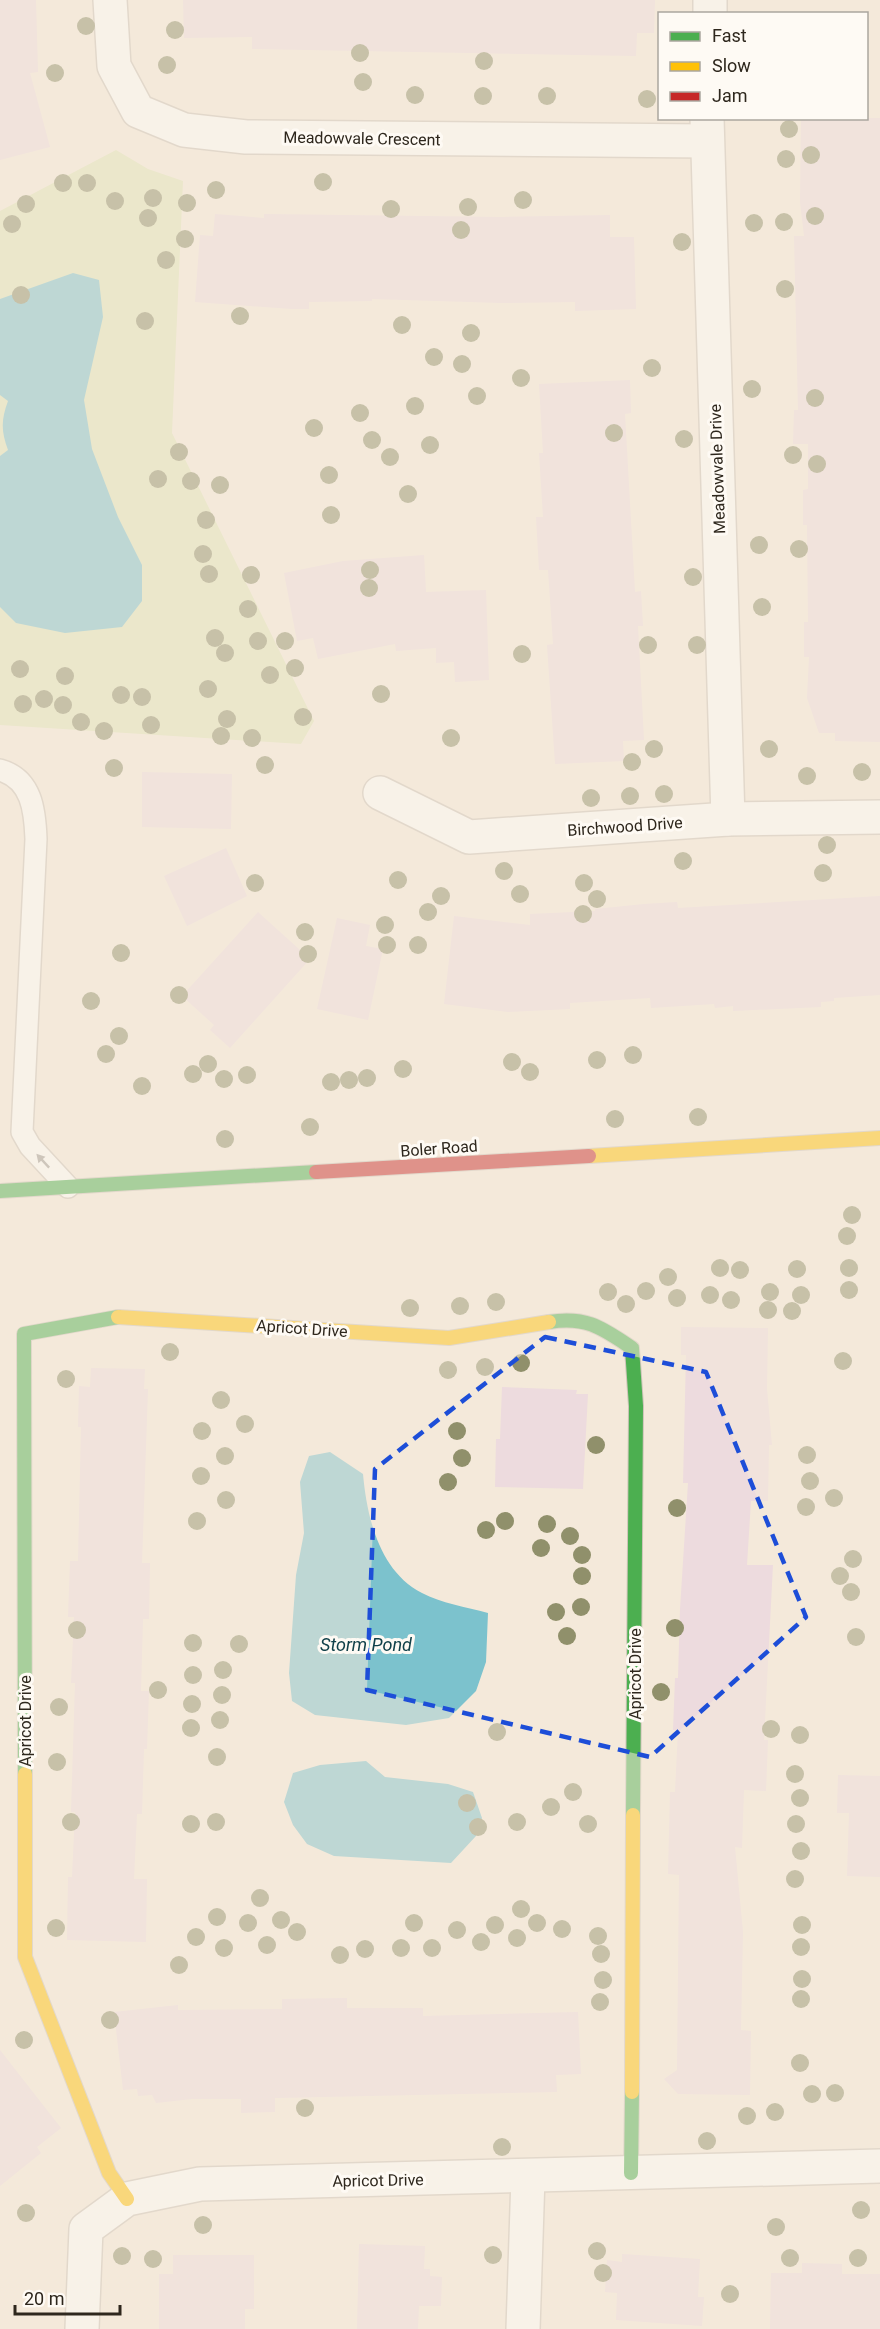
<svg xmlns="http://www.w3.org/2000/svg" width="880" height="2329" font-family="Roboto,sans-serif">
<style>
.green{fill:#e0e4b8}
.water{fill:#7cc2cd}
.building{fill:#eddbde}
.lines{fill:none;stroke-linecap:round;stroke-linejoin:round}
.lane-casing{stroke:#cdc4b8;stroke-width:24}
.street-casing{stroke:#cdc4b8;stroke-width:36}
.fast-casing{stroke:#cdc4b8;stroke-width:16}
.slow-casing{stroke:#cdc4b8;stroke-width:16}
.jam-casing{stroke:#cdc4b8;stroke-width:16}
.lane{stroke:#fdfcf9;stroke-width:21}
.street{stroke:#fdfcf9;stroke-width:33}
.fast{stroke:#4caf50;stroke-width:14}
.slow{stroke:#ffc107;stroke-width:14}
.jam{stroke:#c62828;stroke-width:14}
.tree{fill:#90906b}
.oneway{fill:#a09c96}
.marked{fill:none;stroke:#1d4ed8;stroke-width:4.5;stroke-dasharray:12 8;stroke-linejoin:round}
.labels{text-anchor:middle;stroke-width:6;stroke-linejoin:round;paint-order:stroke}
.street-label{font-size:16px;fill:#2e271d;stroke:#fefaf4}
.water-label{font-size:18px;font-style:italic;fill:#104049;stroke:#fefaf4}
</style>
<rect width="100%" height="100%" fill="#f4e9da"/>
<polygon class="green" points="116,150 148,169 183,181 172,433 314,721 301,744 0,725 0,211"/>
<g class="water">
<path d="M 73,273 L 99,280 L 103,317 L 84,400 L 92,449 L 118,517 L 142,565 L 142,601 L 122,627 L 65,633 L 16,623 L 0,607 L 0,456 L 8,450 C 1,431 1,420 8,401 L 0,395 L 0,299 Z"/>
<path d="M 330,1452 L 363,1474 C 367,1517 379,1571 422,1593 C 441,1603 466,1607 488,1613 L 486,1662 L 476,1691 L 449,1718 L 406,1725 L 315,1715 L 292,1701 L 289,1673 L 296,1575 L 304,1533 L 300,1482 L 309,1456 Z"/>
<polygon points="366,1761 385,1777 448,1784 473,1792 482,1818 476,1836 451,1863 334,1856 307,1844 293,1825 284,1802 293,1773 320,1765"/>
</g>
<g class="building">
<polygon points="0,0 36,0 38,72 30,73 50,147 0,160"/>
<polygon points="183,0 655,0 654,33 637,33 636,56 252,49 252,37 184,38"/>
<polygon points="801,118 880,118 880,742 835,741 835,733 819,733 807,698 809,657 804,657 804,622 808,622 807,525 803,525 803,490 808,489 808,444 793,444 794,410 798,410 794,236 804,236 800,202"/>
<polygon points="215,214 264,218 264,214 501,217 610,215 610,237 634,237 636,309 575,311 575,302 502,303 372,299 372,301 309,302 309,309 292,309 195,302 200,235 213,236"/>
<polygon points="630,380 631,413 625,414 635,592 641,591 643,626 638,626 644,740 623,741 624,761 555,764 547,645 553,644 548,570 539,570 536,517 543,517 539,453 543,453 539,384"/>
<polygon points="424,555 426,592 486,590 489,680 455,682 454,662 436,663 436,648 396,651 395,644 318,659 313,638 297,641 284,573 343,561"/>
<polygon points="142,772 232,774 231,829 142,827"/>
<polygon points="226,848 247,896 187,926 164,876"/>
<polygon points="880,896 880,995 834,998 834,1001 821,1002 821,1007 733,1011 733,1006 715,1008 714,1004 651,1008 650,998 570,1003 570,1009 508,1012 444,1004 454,916 530,925 530,914 595,911 595,909 644,904 677,902 678,908"/>
<polygon points="258,912 310,959 230,1048 210,1030 214,1025 182,996"/>
<polygon points="337,918 370,925 366,946 383,949 368,1020 317,1009"/>
<polygon points="681,1327 768,1328 767,1389 772,1445 769,1445 768,1501 751,1501 747,1565 773,1565 764,1740 768,1740 766,1791 744,1790 742,1848 735,1847 743,1932 741,2030 751,2031 750,2095 678,2094 664,2079 677,2070 679,1875 668,1874 670,1792 675,1792 678,1730 673,1730 675,1678 678,1678 680,1609 688,1483 683,1483 686,1355 681,1355"/>
<polygon points="91,1368 145,1369 144,1389 148,1389 142,1563 150,1563 149,1619 143,1619 141,1691 149,1691 147,1749 144,1749 142,1814 137,1814 134,1879 147,1879 146,1942 67,1940 68,1877 72,1877 75,1812 71,1812 75,1683 71,1683 74,1617 68,1617 70,1561 78,1561 81,1427 78,1427 79,1386 90,1387"/>
<polygon points="502,1387 577,1390 576,1394 588,1394 583,1489 495,1487 496,1439 500,1439"/>
<polygon points="838,1775 880,1776 880,1877 847,1876 849,1813 837,1813"/>
<polygon points="347,1998 347,2008 423,2008 423,2016 578,2012 581,2074 556,2075 557,2092 275,2098 275,2112 241,2113 241,2099 192,2099 156,2103 152,2095 138,2096 137,2089 123,2090 114,2012 178,2005 178,2010 282,2009 282,1999"/>
<polygon points="0,2050 61,2128 37,2147 41,2153 0,2186"/>
<polygon points="359,2244 425,2246 424,2269 430,2269 430,2276 442,2277 441,2306 419,2306 418,2329 357,2329"/>
<polygon points="622,2254 700,2259 698,2297 704,2297 702,2326 616,2320 617,2293 605,2292 607,2260 622,2262"/>
<polygon points="173,2255 254,2255 254,2309 245,2309 245,2329 159,2329 159,2274 173,2274"/>
<polygon points="802,2263 842,2264 842,2274 880,2274 880,2329 770,2329 771,2273 802,2273"/>
</g>
<g class="lines">
<defs>
<path id="lane" d="M 0,770 C 32,779 35,811 36,839 L 22,1132 L 30,1146 L 68,1187"/>
<g id="street">
<polyline points="110,0 114,66 138,111 184,130 246,137 707,141"/>
<polyline points="710,14 710,0"/>
<polyline points="707,118 728,819"/>
<polyline points="380,793 469,837 728,819 880,817"/>
<polyline points="82,2329 86,2229 127,2199 200,2184 880,2166"/>
<polyline points="523,2329 528,2177"/>
</g>
<g id="fast">
<polyline points="0,1191 316,1172"/>
<path d="M 549,1322 C 587,1316 602,1328 632,1348 L 636,1406 L 633,1815"/>
<polyline points="25,1774 24,1334 118,1317"/>
<polyline points="631,2173 632,2092"/>
</g>
<g id="slow">
<polyline points="589,1156 880,1138"/>
<polyline points="118,1317 449,1338 549,1322"/>
<polyline points="25,1774 25,1957 109,2173 127,2199"/>
<polyline points="632,2092 633,1815"/>
</g>
<polyline id="jam" points="316,1172 589,1156"/>
</defs>
<use href="#lane" class="lane-casing"/>
<use href="#street" class="street-casing"/>
<use href="#fast" class="fast-casing"/>
<use href="#slow" class="slow-casing"/>
<use href="#jam" class="jam-casing"/>
<use href="#lane" class="lane"/>
<use href="#street" class="street"/>
<use href="#fast" class="fast"/>
<use href="#slow" class="slow"/>
<use href="#jam" class="jam"/>
</g>
<g class="tree">
<circle cx="86" cy="26" r="9"/>
<circle cx="175" cy="30" r="9"/>
<circle cx="360" cy="53" r="9"/>
<circle cx="484" cy="61" r="9"/>
<circle cx="167" cy="65" r="9"/>
<circle cx="55" cy="73" r="9"/>
<circle cx="363" cy="82" r="9"/>
<circle cx="415" cy="95" r="9"/>
<circle cx="483" cy="96" r="9"/>
<circle cx="547" cy="96" r="9"/>
<circle cx="647" cy="99" r="9"/>
<circle cx="789" cy="129" r="9"/>
<circle cx="811" cy="155" r="9"/>
<circle cx="786" cy="159" r="9"/>
<circle cx="323" cy="182" r="9"/>
<circle cx="63" cy="183" r="9"/>
<circle cx="87" cy="183" r="9"/>
<circle cx="216" cy="190" r="9"/>
<circle cx="153" cy="198" r="9"/>
<circle cx="523" cy="200" r="9"/>
<circle cx="115" cy="201" r="9"/>
<circle cx="187" cy="203" r="9"/>
<circle cx="26" cy="204" r="9"/>
<circle cx="468" cy="207" r="9"/>
<circle cx="391" cy="209" r="9"/>
<circle cx="815" cy="216" r="9"/>
<circle cx="148" cy="218" r="9"/>
<circle cx="784" cy="222" r="9"/>
<circle cx="754" cy="223" r="9"/>
<circle cx="12" cy="224" r="9"/>
<circle cx="461" cy="230" r="9"/>
<circle cx="185" cy="239" r="9"/>
<circle cx="682" cy="242" r="9"/>
<circle cx="166" cy="260" r="9"/>
<circle cx="785" cy="289" r="9"/>
<circle cx="21" cy="295" r="9"/>
<circle cx="240" cy="316" r="9"/>
<circle cx="145" cy="321" r="9"/>
<circle cx="402" cy="325" r="9"/>
<circle cx="471" cy="333" r="9"/>
<circle cx="434" cy="357" r="9"/>
<circle cx="462" cy="364" r="9"/>
<circle cx="652" cy="368" r="9"/>
<circle cx="521" cy="378" r="9"/>
<circle cx="752" cy="389" r="9"/>
<circle cx="477" cy="396" r="9"/>
<circle cx="815" cy="398" r="9"/>
<circle cx="415" cy="406" r="9"/>
<circle cx="360" cy="413" r="9"/>
<circle cx="314" cy="428" r="9"/>
<circle cx="614" cy="433" r="9"/>
<circle cx="684" cy="439" r="9"/>
<circle cx="372" cy="440" r="9"/>
<circle cx="430" cy="445" r="9"/>
<circle cx="179" cy="452" r="9"/>
<circle cx="793" cy="455" r="9"/>
<circle cx="390" cy="457" r="9"/>
<circle cx="817" cy="464" r="9"/>
<circle cx="329" cy="475" r="9"/>
<circle cx="158" cy="479" r="9"/>
<circle cx="191" cy="481" r="9"/>
<circle cx="220" cy="485" r="9"/>
<circle cx="408" cy="494" r="9"/>
<circle cx="331" cy="515" r="9"/>
<circle cx="206" cy="520" r="9"/>
<circle cx="759" cy="545" r="9"/>
<circle cx="799" cy="549" r="9"/>
<circle cx="203" cy="554" r="9"/>
<circle cx="370" cy="570" r="9"/>
<circle cx="209" cy="574" r="9"/>
<circle cx="251" cy="575" r="9"/>
<circle cx="693" cy="577" r="9"/>
<circle cx="369" cy="588" r="9"/>
<circle cx="762" cy="607" r="9"/>
<circle cx="248" cy="609" r="9"/>
<circle cx="215" cy="638" r="9"/>
<circle cx="258" cy="641" r="9"/>
<circle cx="285" cy="641" r="9"/>
<circle cx="648" cy="645" r="9"/>
<circle cx="697" cy="645" r="9"/>
<circle cx="225" cy="653" r="9"/>
<circle cx="522" cy="654" r="9"/>
<circle cx="295" cy="668" r="9"/>
<circle cx="20" cy="669" r="9"/>
<circle cx="270" cy="675" r="9"/>
<circle cx="65" cy="676" r="9"/>
<circle cx="208" cy="689" r="9"/>
<circle cx="381" cy="694" r="9"/>
<circle cx="121" cy="695" r="9"/>
<circle cx="142" cy="697" r="9"/>
<circle cx="44" cy="699" r="9"/>
<circle cx="23" cy="704" r="9"/>
<circle cx="63" cy="705" r="9"/>
<circle cx="303" cy="717" r="9"/>
<circle cx="227" cy="719" r="9"/>
<circle cx="81" cy="722" r="9"/>
<circle cx="151" cy="725" r="9"/>
<circle cx="104" cy="731" r="9"/>
<circle cx="221" cy="736" r="9"/>
<circle cx="252" cy="738" r="9"/>
<circle cx="451" cy="738" r="9"/>
<circle cx="654" cy="749" r="9"/>
<circle cx="769" cy="749" r="9"/>
<circle cx="632" cy="762" r="9"/>
<circle cx="265" cy="765" r="9"/>
<circle cx="114" cy="768" r="9"/>
<circle cx="862" cy="772" r="9"/>
<circle cx="807" cy="776" r="9"/>
<circle cx="664" cy="794" r="9"/>
<circle cx="630" cy="796" r="9"/>
<circle cx="591" cy="798" r="9"/>
<circle cx="827" cy="845" r="9"/>
<circle cx="683" cy="861" r="9"/>
<circle cx="504" cy="871" r="9"/>
<circle cx="823" cy="873" r="9"/>
<circle cx="398" cy="880" r="9"/>
<circle cx="255" cy="883" r="9"/>
<circle cx="584" cy="883" r="9"/>
<circle cx="520" cy="894" r="9"/>
<circle cx="441" cy="896" r="9"/>
<circle cx="597" cy="899" r="9"/>
<circle cx="428" cy="912" r="9"/>
<circle cx="583" cy="914" r="9"/>
<circle cx="385" cy="925" r="9"/>
<circle cx="305" cy="932" r="9"/>
<circle cx="387" cy="945" r="9"/>
<circle cx="418" cy="945" r="9"/>
<circle cx="121" cy="953" r="9"/>
<circle cx="308" cy="954" r="9"/>
<circle cx="179" cy="995" r="9"/>
<circle cx="91" cy="1001" r="9"/>
<circle cx="119" cy="1036" r="9"/>
<circle cx="106" cy="1054" r="9"/>
<circle cx="633" cy="1055" r="9"/>
<circle cx="597" cy="1060" r="9"/>
<circle cx="512" cy="1062" r="9"/>
<circle cx="208" cy="1064" r="9"/>
<circle cx="403" cy="1069" r="9"/>
<circle cx="530" cy="1072" r="9"/>
<circle cx="193" cy="1074" r="9"/>
<circle cx="247" cy="1075" r="9"/>
<circle cx="367" cy="1078" r="9"/>
<circle cx="224" cy="1079" r="9"/>
<circle cx="349" cy="1080" r="9"/>
<circle cx="331" cy="1082" r="9"/>
<circle cx="142" cy="1086" r="9"/>
<circle cx="698" cy="1117" r="9"/>
<circle cx="615" cy="1119" r="9"/>
<circle cx="310" cy="1127" r="9"/>
<circle cx="225" cy="1139" r="9"/>
<circle cx="852" cy="1215" r="9"/>
<circle cx="847" cy="1236" r="9"/>
<circle cx="720" cy="1268" r="9"/>
<circle cx="849" cy="1268" r="9"/>
<circle cx="797" cy="1269" r="9"/>
<circle cx="740" cy="1270" r="9"/>
<circle cx="668" cy="1277" r="9"/>
<circle cx="849" cy="1290" r="9"/>
<circle cx="646" cy="1291" r="9"/>
<circle cx="608" cy="1292" r="9"/>
<circle cx="770" cy="1292" r="9"/>
<circle cx="710" cy="1295" r="9"/>
<circle cx="801" cy="1295" r="9"/>
<circle cx="677" cy="1298" r="9"/>
<circle cx="731" cy="1300" r="9"/>
<circle cx="496" cy="1302" r="9"/>
<circle cx="626" cy="1304" r="9"/>
<circle cx="460" cy="1306" r="9"/>
<circle cx="410" cy="1308" r="9"/>
<circle cx="768" cy="1310" r="9"/>
<circle cx="792" cy="1311" r="9"/>
<circle cx="170" cy="1352" r="9"/>
<circle cx="843" cy="1361" r="9"/>
<circle cx="521" cy="1363" r="9"/>
<circle cx="485" cy="1367" r="9"/>
<circle cx="448" cy="1370" r="9"/>
<circle cx="66" cy="1379" r="9"/>
<circle cx="221" cy="1400" r="9"/>
<circle cx="245" cy="1424" r="9"/>
<circle cx="202" cy="1431" r="9"/>
<circle cx="457" cy="1431" r="9"/>
<circle cx="596" cy="1445" r="9"/>
<circle cx="807" cy="1455" r="9"/>
<circle cx="225" cy="1456" r="9"/>
<circle cx="462" cy="1458" r="9"/>
<circle cx="201" cy="1476" r="9"/>
<circle cx="810" cy="1481" r="9"/>
<circle cx="448" cy="1482" r="9"/>
<circle cx="834" cy="1498" r="9"/>
<circle cx="226" cy="1500" r="9"/>
<circle cx="806" cy="1507" r="9"/>
<circle cx="677" cy="1508" r="9"/>
<circle cx="197" cy="1521" r="9"/>
<circle cx="505" cy="1521" r="9"/>
<circle cx="547" cy="1524" r="9"/>
<circle cx="486" cy="1530" r="9"/>
<circle cx="570" cy="1536" r="9"/>
<circle cx="541" cy="1548" r="9"/>
<circle cx="582" cy="1555" r="9"/>
<circle cx="853" cy="1559" r="9"/>
<circle cx="582" cy="1576" r="9"/>
<circle cx="840" cy="1576" r="9"/>
<circle cx="851" cy="1592" r="9"/>
<circle cx="581" cy="1607" r="9"/>
<circle cx="556" cy="1612" r="9"/>
<circle cx="675" cy="1628" r="9"/>
<circle cx="77" cy="1630" r="9"/>
<circle cx="567" cy="1636" r="9"/>
<circle cx="856" cy="1637" r="9"/>
<circle cx="193" cy="1643" r="9"/>
<circle cx="239" cy="1644" r="9"/>
<circle cx="223" cy="1670" r="9"/>
<circle cx="193" cy="1675" r="9"/>
<circle cx="158" cy="1690" r="9"/>
<circle cx="661" cy="1692" r="9"/>
<circle cx="222" cy="1695" r="9"/>
<circle cx="192" cy="1704" r="9"/>
<circle cx="59" cy="1707" r="9"/>
<circle cx="220" cy="1720" r="9"/>
<circle cx="191" cy="1728" r="9"/>
<circle cx="771" cy="1729" r="9"/>
<circle cx="497" cy="1732" r="9"/>
<circle cx="800" cy="1735" r="9"/>
<circle cx="217" cy="1757" r="9"/>
<circle cx="57" cy="1762" r="9"/>
<circle cx="795" cy="1774" r="9"/>
<circle cx="573" cy="1792" r="9"/>
<circle cx="800" cy="1798" r="9"/>
<circle cx="467" cy="1803" r="9"/>
<circle cx="551" cy="1807" r="9"/>
<circle cx="71" cy="1822" r="9"/>
<circle cx="216" cy="1822" r="9"/>
<circle cx="517" cy="1822" r="9"/>
<circle cx="191" cy="1824" r="9"/>
<circle cx="588" cy="1824" r="9"/>
<circle cx="796" cy="1824" r="9"/>
<circle cx="478" cy="1827" r="9"/>
<circle cx="801" cy="1851" r="9"/>
<circle cx="795" cy="1879" r="9"/>
<circle cx="260" cy="1898" r="9"/>
<circle cx="521" cy="1909" r="9"/>
<circle cx="217" cy="1917" r="9"/>
<circle cx="281" cy="1920" r="9"/>
<circle cx="248" cy="1923" r="9"/>
<circle cx="414" cy="1923" r="9"/>
<circle cx="537" cy="1923" r="9"/>
<circle cx="495" cy="1925" r="9"/>
<circle cx="802" cy="1925" r="9"/>
<circle cx="56" cy="1928" r="9"/>
<circle cx="562" cy="1929" r="9"/>
<circle cx="457" cy="1930" r="9"/>
<circle cx="297" cy="1932" r="9"/>
<circle cx="598" cy="1936" r="9"/>
<circle cx="196" cy="1937" r="9"/>
<circle cx="517" cy="1938" r="9"/>
<circle cx="481" cy="1942" r="9"/>
<circle cx="267" cy="1945" r="9"/>
<circle cx="801" cy="1947" r="9"/>
<circle cx="224" cy="1948" r="9"/>
<circle cx="401" cy="1948" r="9"/>
<circle cx="432" cy="1948" r="9"/>
<circle cx="365" cy="1949" r="9"/>
<circle cx="601" cy="1954" r="9"/>
<circle cx="340" cy="1955" r="9"/>
<circle cx="179" cy="1965" r="9"/>
<circle cx="802" cy="1979" r="9"/>
<circle cx="603" cy="1980" r="9"/>
<circle cx="801" cy="1999" r="9"/>
<circle cx="600" cy="2002" r="9"/>
<circle cx="110" cy="2020" r="9"/>
<circle cx="24" cy="2040" r="9"/>
<circle cx="800" cy="2063" r="9"/>
<circle cx="835" cy="2093" r="9"/>
<circle cx="812" cy="2094" r="9"/>
<circle cx="305" cy="2108" r="9"/>
<circle cx="775" cy="2112" r="9"/>
<circle cx="747" cy="2116" r="9"/>
<circle cx="707" cy="2141" r="9"/>
<circle cx="502" cy="2147" r="9"/>
<circle cx="861" cy="2210" r="9"/>
<circle cx="26" cy="2213" r="9"/>
<circle cx="203" cy="2225" r="9"/>
<circle cx="776" cy="2227" r="9"/>
<circle cx="597" cy="2251" r="9"/>
<circle cx="493" cy="2255" r="9"/>
<circle cx="122" cy="2256" r="9"/>
<circle cx="790" cy="2258" r="9"/>
<circle cx="858" cy="2258" r="9"/>
<circle cx="153" cy="2259" r="9"/>
<circle cx="603" cy="2273" r="9"/>
<circle cx="730" cy="2294" r="9"/>
</g>
<defs><path id="oneway-solid" d="M-6-.8H1V-3.2L6.5 0L1 3.2V.8H-6Z" transform="scale(1.5)"/></defs>
<use class="oneway" href="#oneway-solid" transform="translate(43 1161) rotate(-133)"/>
<path d="M0 0H880V2329H0ZM 545,1337 L 706,1372 L 806,1617 L 650,1757 L 367,1690 L 375,1469 Z" fill="#f4e9da" fill-opacity=".55" fill-rule="evenodd"/>
<path class="marked" d="M 545,1337 L 706,1372 L 806,1617 L 650,1757 L 367,1690 L 375,1469 Z"/>
<g class="labels">
<g class="street-label">
<text transform="translate(362 138) rotate(1)" y="6">Meadowvale Crescent</text>
<text transform="translate(717 469) rotate(-92)" y="6">Meadowvale Drive</text>
<text transform="translate(625 826) rotate(-4)" y="6">Birchwood Drive</text>
<text transform="translate(439 1148) rotate(-4)" y="6">Boler Road</text>
<text transform="translate(302 1328) rotate(4)" y="6">Apricot Drive</text>
<text transform="translate(635 1674) rotate(-90)" y="6">Apricot Drive</text>
<text transform="translate(25 1721) rotate(-90)" y="6">Apricot Drive</text>
<text transform="translate(378 2180) rotate(-1)" y="6">Apricot Drive</text>
</g>
<g class="water-label">
<text x="366" y="1651">Storm Pond</text>
</g>
</g>
<rect x="658" y="12" width="210" height="108" fill="#fefaf4" stroke="#aba69e" stroke-width="1.5"/>
<rect x="670" y="32" width="30" height="9" fill="#4caf50" stroke="#aba69e" stroke-width="1.5"/>
<text x="712" y="42" font-size="18" fill="#2e271d">Fast</text>
<rect x="670" y="62" width="30" height="9" fill="#ffc107" stroke="#aba69e" stroke-width="1.5"/>
<text x="712" y="72" font-size="18" fill="#2e271d">Slow</text>
<rect x="670" y="92" width="30" height="9" fill="#c62828" stroke="#aba69e" stroke-width="1.5"/>
<text x="712" y="102" font-size="18" fill="#2e271d">Jam</text>
<path d="M15 2305v9h105v-9" fill="none" stroke="#2e271d" stroke-width="3"/>
<text x="24" y="2305" font-size="18" fill="#2e271d" stroke="#fefaf4" stroke-width="4.5" paint-order="stroke">20 m</text>
</svg>
